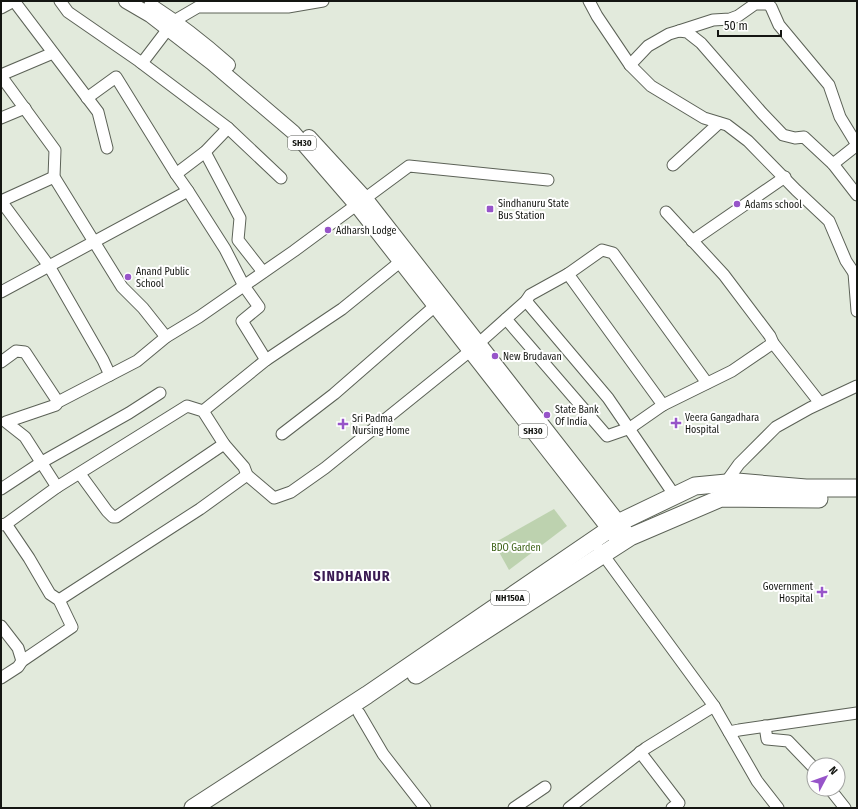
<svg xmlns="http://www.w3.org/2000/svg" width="858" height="809" font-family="'Fira Sans Condensed',sans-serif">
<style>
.green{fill:#bdd2af}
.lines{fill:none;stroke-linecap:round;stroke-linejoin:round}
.minor-casing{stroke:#5c6257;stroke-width:13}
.major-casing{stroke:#5c6257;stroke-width:16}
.highway-casing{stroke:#5c6257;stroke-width:19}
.minor{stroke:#fff;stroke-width:11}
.major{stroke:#fff;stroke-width:14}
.highway{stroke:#fff;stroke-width:17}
.poi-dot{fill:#9754c9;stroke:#fff;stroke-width:1.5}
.labels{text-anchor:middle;stroke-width:4;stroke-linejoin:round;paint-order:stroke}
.shield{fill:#fff;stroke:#5a5c59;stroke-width:1}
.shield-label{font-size:9px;font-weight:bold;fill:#141612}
.poi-label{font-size:10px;fill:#141612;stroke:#fff;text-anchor:start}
.park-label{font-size:10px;fill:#3d6217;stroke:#fff}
.district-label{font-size:14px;font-weight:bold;letter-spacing:1px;fill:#3b1b53;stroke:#fff}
</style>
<rect width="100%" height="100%" fill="#e2eadc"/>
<polygon class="green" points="554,509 567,526 509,570 494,543"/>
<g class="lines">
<defs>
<g id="minor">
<polyline points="14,1 98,112 107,148"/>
<polyline points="60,1 68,12 139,61 228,128 281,178"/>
<polyline points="589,1 597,16 630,65 651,86 704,118 727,125 748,141 796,190 829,221 846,261 854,273 857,272"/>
<polyline points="1,8 14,1"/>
<polyline points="679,31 713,20 730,19 738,16 755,4 768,4 771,7 779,25 829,85 840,117 857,145"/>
<polyline points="142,63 174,21 198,7 288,7 323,1"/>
<polyline points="630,65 648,46 669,34 679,31 687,32 701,43 762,113 783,135 795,138 804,137 833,164 857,195"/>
<polyline points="1,75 53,53"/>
<polyline points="1,76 55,150 54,177 122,287 143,308 166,337"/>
<polyline points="87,98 116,77 176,174 188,191 225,249 244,286 259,307 242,321 266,360"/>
<polyline points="1,118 25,108"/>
<polyline points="205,152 240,218 238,240 263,272"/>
<polyline points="833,164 857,145"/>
<polyline points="673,165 719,123"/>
<polyline points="176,174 205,152 228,128"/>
<polyline points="1,201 49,266 103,360 110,375"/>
<polyline points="1,201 54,177"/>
<polyline points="666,212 724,275 770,336 773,343 820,403"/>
<polyline points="692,241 785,177"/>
<polyline points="854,273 857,311"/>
<polyline points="568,274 663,405"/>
<polyline points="1,292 188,191"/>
<polyline points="526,301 608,398 675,496"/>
<polyline points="506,319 607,436 630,428 663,405 732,371 773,343"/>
<polyline points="1,362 16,351 25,352 58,402"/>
<polyline points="203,411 266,360 342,309 400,262"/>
<polyline points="282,434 334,394 435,306"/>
<polyline points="80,474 107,511 113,517 116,517 224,444"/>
<polyline points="724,485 739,464 776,427 810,408 857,386"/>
<polyline points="57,487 25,437 6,422 56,405 58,402 137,361 166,337 199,317 294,251 409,166 548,180"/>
<polyline points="1,489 42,462 129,413 160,393"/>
<polyline points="1,525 6,524 57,487 187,406 203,411 224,444 244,467 247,475 274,498 291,492 325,468 470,351 526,301 530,295 568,274 602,250 613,253 707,383"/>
<polyline points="599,549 714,706 757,781 778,808"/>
<polyline points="59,600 200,509 247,475"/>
<polyline points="1,626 18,648 22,661"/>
<polyline points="1,678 18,667 22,661 72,627 59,600 50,594 29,558 6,524"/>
<polyline points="359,713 383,754 425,808"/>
<polyline points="765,726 767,739 788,741 814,768"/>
<polyline points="729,732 739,730 857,713"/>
<polyline points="640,752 679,803 672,808"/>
<polyline points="830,789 845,808"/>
<polyline points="514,808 545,787"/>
<polyline points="569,808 646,748 714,706"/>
</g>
<g id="major">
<polyline points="126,1 150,15 212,63 293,132 357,206 616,538"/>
<path d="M 151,6 C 179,24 203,43 228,65"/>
<polyline points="309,137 366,199 630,537"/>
</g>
<g id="highway">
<polyline points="416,675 630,537 721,498 819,499"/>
<polyline points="193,808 367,695 620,522 695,486 737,482 806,488 857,488"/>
</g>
</defs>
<use href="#minor" class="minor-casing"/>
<use href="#major" class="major-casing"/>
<use href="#highway" class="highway-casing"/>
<use href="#minor" class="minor"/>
<use href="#major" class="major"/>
<use href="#highway" class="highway"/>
</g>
<g class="poi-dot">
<circle cx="737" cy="204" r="4"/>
<rect x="486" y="205" width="8" height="8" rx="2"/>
<circle cx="328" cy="230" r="4"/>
<circle cx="128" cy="277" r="4"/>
<circle cx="495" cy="356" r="4"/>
<circle cx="547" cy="415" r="4"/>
<path d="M674 417h4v4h4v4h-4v4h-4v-4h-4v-4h4z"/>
<path d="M341 418h4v4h4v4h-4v4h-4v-4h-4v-4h4z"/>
<path d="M820 586h4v4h4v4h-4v4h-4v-4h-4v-4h4z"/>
</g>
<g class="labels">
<g class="shield">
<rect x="288" y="136" width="28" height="14" rx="3"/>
<rect x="519" y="424" width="28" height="14" rx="3"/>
<rect x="491" y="591" width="38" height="14" rx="3"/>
</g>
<g class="shield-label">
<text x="302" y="146">SH30</text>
<text x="533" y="434">SH30</text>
<text x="510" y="601">NH150A</text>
</g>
<g class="poi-label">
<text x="498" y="207">Sindhanuru State<tspan x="498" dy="12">Bus Station</tspan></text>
<text x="745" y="208">Adams school</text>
<text x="336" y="234">Adharsh Lodge</text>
<text x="136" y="275">Anand Public<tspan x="136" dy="12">School</tspan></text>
<text x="503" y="360">New Brudavan</text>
<text x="555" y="413">State Bank<tspan x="555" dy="12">Of India</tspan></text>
<text x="685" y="421">Veera Gangadhara<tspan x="685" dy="12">Hospital</tspan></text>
<text x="352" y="422">Sri Padma<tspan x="352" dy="12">Nursing Home</tspan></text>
<text x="813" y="590" text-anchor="end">Government<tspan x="813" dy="12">Hospital</tspan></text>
</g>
<g class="park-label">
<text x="516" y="551">BDO Garden</text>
</g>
<g class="district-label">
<text x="352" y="581">SINDHANUR</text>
</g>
</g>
<rect width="858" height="809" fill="none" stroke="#141612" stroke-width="4"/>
<g transform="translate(826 777) rotate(49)"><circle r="19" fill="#ffffff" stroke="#a1a2a0"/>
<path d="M0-3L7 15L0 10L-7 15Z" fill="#9754c9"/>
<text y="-6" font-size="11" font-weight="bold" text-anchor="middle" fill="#141612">N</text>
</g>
<path d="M718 30v6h63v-6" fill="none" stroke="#141612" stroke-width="2"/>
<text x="724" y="30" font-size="12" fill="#141612" stroke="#ffffff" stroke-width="3" paint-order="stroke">50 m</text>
</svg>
